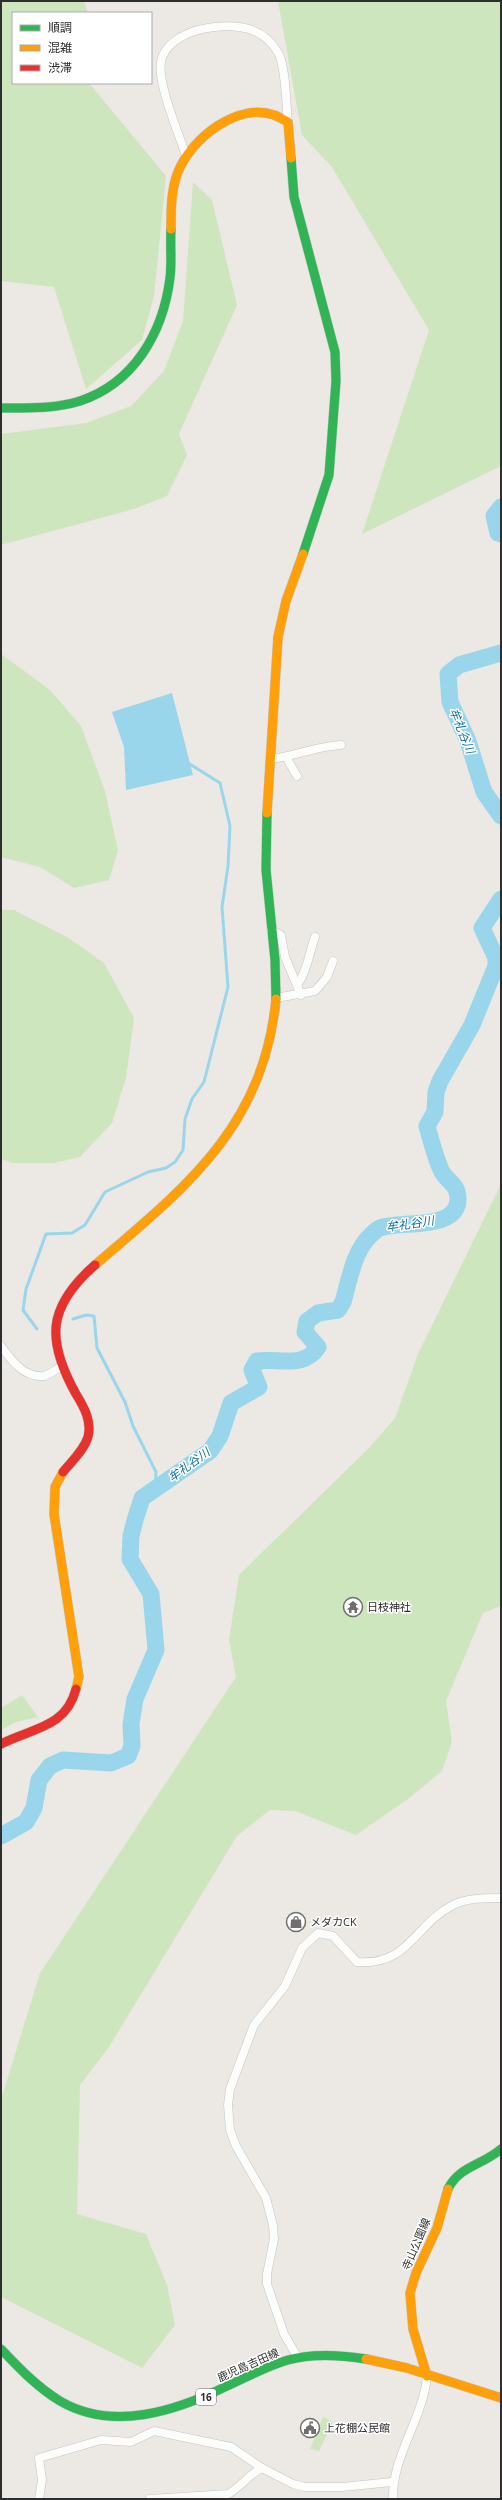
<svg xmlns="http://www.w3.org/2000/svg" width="502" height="2500" font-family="'Open Sans','Noto Sans JP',sans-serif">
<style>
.green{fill:#cee6be}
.water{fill:#99d6ec}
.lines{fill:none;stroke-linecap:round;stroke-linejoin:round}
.stream{stroke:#99d6ec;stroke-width:3}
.river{stroke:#99d6ec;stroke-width:17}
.street-casing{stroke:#c5c4c5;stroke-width:9}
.fast-casing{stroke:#c5c4c5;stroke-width:10}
.slow-casing{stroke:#c5c4c5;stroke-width:10}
.jam-casing{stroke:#c5c4c5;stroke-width:10}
.street{stroke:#fcfcfb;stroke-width:8}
.fast{stroke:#30b455;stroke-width:9}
.slow{stroke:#ff9f0a;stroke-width:9}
.jam{stroke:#e5322d;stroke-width:9}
.labels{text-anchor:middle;stroke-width:3;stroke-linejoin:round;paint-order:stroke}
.shield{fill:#fff;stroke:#6d6d6d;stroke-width:1}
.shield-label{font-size:10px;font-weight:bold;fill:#2e2e2e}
.poi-label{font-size:11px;fill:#2e2e2e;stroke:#fff;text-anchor:start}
.street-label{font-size:11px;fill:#2e2e2e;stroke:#fff}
.water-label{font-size:12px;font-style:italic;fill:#0d6fa3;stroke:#fff}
</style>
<rect width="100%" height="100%" fill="#ece8e4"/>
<g class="green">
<polygon points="1,1 84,1 88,13 13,13 13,83 89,83 166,176 154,296 142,340 86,389 54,287 1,281"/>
<polygon points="278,1 501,1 501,466 362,534 429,330 332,167 302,135"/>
<polygon points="193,182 212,200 237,305 179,434 187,455 167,496 134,509 1,545 1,434 86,423 131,406 164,371 183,321"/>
<polygon points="1,654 50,690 81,726 105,791 118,851 109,880 74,888 40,867 1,857"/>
<polygon points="1,910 14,910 67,937 104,963 134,1018 126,1078 112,1123 80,1157 54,1163 13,1163 1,1159"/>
<polygon points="501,1184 501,1606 483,1613 446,1701 452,1742 442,1771 408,1799 356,1835 295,1811 270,1810 237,1836 109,2047 80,2085 77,2214 146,2234 167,2285 175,2325 142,2368 1,2297 1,2100 40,1973 236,1677 229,1640 239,1575 369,1448 395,1418 418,1354"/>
<polygon points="22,1695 38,1717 16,1722 1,1730 1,1708"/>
<polygon points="323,2417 333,2422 319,2451 310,2449"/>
</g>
<polygon class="water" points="172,693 193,775 126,790 124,747 112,712"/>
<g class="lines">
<g class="stream">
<polyline points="73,1319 86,1315 94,1316 97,1348 125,1402 133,1426 156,1472 155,1487"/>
<polyline points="37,1329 23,1310 26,1289 46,1234 72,1233 85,1225 105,1192 148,1172 166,1168 175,1162 183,1150 185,1119 192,1099 204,1082 228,987 222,907 228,866 230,826 220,783 188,763"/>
</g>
<g class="river">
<polyline points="501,507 494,516 498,533 501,534"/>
<polyline points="501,653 459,665 448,674 450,702 468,741 484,792 501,816"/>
<path d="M 1,1836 L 26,1822 L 34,1808 L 39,1780 L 50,1766 L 63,1760 L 111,1763 L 128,1756 L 132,1746 L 131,1724 L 135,1699 L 156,1650 L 151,1594 L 130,1559 L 131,1536 L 135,1520 L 142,1498 L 210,1451 L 220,1436 L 231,1403 L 259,1387 L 252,1370 L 257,1361 C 279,1358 304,1369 318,1347 L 305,1332 L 307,1321 L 318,1313 L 338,1310 L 343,1302 C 349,1281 354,1250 371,1235 C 373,1233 377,1229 380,1228 C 400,1220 460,1232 458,1197 C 457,1183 446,1181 441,1170 C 435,1156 431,1141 427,1126 L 435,1112 L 436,1092 L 440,1081 L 472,1025 L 496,966 L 496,958 L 482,928 L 501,899"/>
</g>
<defs>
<g id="street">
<path d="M 186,156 C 179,134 157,83 161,62 C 167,29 225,20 252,30 C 262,34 271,41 277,51 C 286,62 286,106 288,122"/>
<polyline points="286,757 297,776"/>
<path d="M 271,759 C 295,756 317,746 341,745"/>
<polyline points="271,930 281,935 285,957 301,995"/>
<path d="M 298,984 C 308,969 309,953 315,937"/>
<polyline points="276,998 315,991 327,977 333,961"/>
<path d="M 1,1346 C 11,1360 24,1378 44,1376 C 49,1375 56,1369 61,1367"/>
<path d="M 298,2358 L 284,2334 L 267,2284 L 267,2274 L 274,2239 L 273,2225 L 266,2198 L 236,2146 L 230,2130 L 228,2105 L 230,2089 L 254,2025 L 285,1986 L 302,1948 L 318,1933 L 333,1936 L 357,1962 C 409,1966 414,1925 453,1905 C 466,1898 486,1898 501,1898"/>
<polyline points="39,2499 42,2480 39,2458 101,2440 131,2442 154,2431 231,2447 262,2468 293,2484 305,2487 342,2487 392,2482"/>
<path d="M 150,2499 L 228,2494 C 241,2487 248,2475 262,2468"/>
<path d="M 393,2499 C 392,2455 423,2420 427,2376"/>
</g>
<g id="fast">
<polyline points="291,158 294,197 335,352 336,381 329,475 303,554"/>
<path d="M 1,408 C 27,408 55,409 80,401 C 134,383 163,333 170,278 C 172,262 170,246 171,229"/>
<polyline points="267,813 266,870 275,960 276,999"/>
<path d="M 448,2189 C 459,2166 483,2165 501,2149"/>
<path d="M 1,2349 C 19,2368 37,2387 60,2401 C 113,2432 176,2411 227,2386 C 247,2377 267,2366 288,2360 C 313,2353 341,2355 366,2359"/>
</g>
<g id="slow">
<path d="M 171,229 C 171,210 171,189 178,172 C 191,139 237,102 274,115 C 279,117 284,120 288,122 L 291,158"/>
<polyline points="267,813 278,637 286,601 303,554"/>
<path d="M 95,1265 C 185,1188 264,1127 276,999"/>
<polyline points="63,1472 55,1487 54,1514 79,1677 76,1689"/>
<polyline points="366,2359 407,2368 501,2398"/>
<polyline points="427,2376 413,2329 410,2293 416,2273 437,2228 448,2189"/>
</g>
<g id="jam">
<path d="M 63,1472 C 72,1461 84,1450 88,1437 C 92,1421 84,1407 76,1394 C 46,1340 47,1307 95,1265"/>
<path d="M 1,1744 C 32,1728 66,1728 76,1689"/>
</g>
</defs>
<use href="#street" class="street-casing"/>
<use href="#fast" class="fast-casing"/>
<use href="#slow" class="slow-casing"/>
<use href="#jam" class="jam-casing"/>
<use href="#street" class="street"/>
<use href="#fast" class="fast"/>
<use href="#slow" class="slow"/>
<use href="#jam" class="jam"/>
</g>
<defs>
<symbol id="temple-ring" viewBox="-11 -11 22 22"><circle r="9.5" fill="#fff" stroke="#706f6e" stroke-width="1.5"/><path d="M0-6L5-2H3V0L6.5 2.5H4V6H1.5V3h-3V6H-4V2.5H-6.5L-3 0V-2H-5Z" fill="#706f6e"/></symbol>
<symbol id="shop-ring" viewBox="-11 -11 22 22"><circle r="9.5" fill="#fff" stroke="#706f6e" stroke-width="1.5"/><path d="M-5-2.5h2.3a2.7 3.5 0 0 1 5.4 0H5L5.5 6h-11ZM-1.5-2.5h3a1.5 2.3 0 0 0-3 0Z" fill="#706f6e"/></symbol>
<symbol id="civic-ring" viewBox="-11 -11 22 22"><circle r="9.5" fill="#fff" stroke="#706f6e" stroke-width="1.5"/><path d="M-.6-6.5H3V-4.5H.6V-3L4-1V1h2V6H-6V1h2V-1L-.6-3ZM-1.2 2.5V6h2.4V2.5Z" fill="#706f6e"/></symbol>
</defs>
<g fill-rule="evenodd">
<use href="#temple-ring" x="342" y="1596" width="22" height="22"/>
<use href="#shop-ring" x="285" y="1911" width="22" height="22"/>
<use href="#civic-ring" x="299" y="2417" width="22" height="22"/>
</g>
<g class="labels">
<rect class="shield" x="196" y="2389" width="20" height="16" rx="3"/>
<g class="shield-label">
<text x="206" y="2401">16</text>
</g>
<g class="poi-label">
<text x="367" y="1611">日枝神社</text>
<text x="310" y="1926">メダカCK</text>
<text x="324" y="2432">上花棚公民館</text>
</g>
<g class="street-label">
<text transform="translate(416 2244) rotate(-67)" y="4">寺山公園線</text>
<text transform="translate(248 2365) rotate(-24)" y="4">鹿児島吉田線</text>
</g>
<g class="water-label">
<text transform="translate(462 731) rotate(68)" y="4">牟礼谷川</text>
<text transform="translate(410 1224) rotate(-8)" y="4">牟礼谷川</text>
<text transform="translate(189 1465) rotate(-36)" y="4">牟礼谷川</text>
</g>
</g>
<rect width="502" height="2500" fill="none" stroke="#2e2e2e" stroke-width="4"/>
<rect x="12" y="12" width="140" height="72" fill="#ffffff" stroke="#ababab"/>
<rect x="20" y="25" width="20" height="6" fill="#30b455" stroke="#ababab"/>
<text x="48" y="32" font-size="12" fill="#2e2e2e">順調</text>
<rect x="20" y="45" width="20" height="6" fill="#ff9f0a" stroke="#ababab"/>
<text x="48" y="52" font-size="12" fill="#2e2e2e">混雑</text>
<rect x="20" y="65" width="20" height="6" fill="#e5322d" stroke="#ababab"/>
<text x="48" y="72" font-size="12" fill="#2e2e2e">渋滞</text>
</svg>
